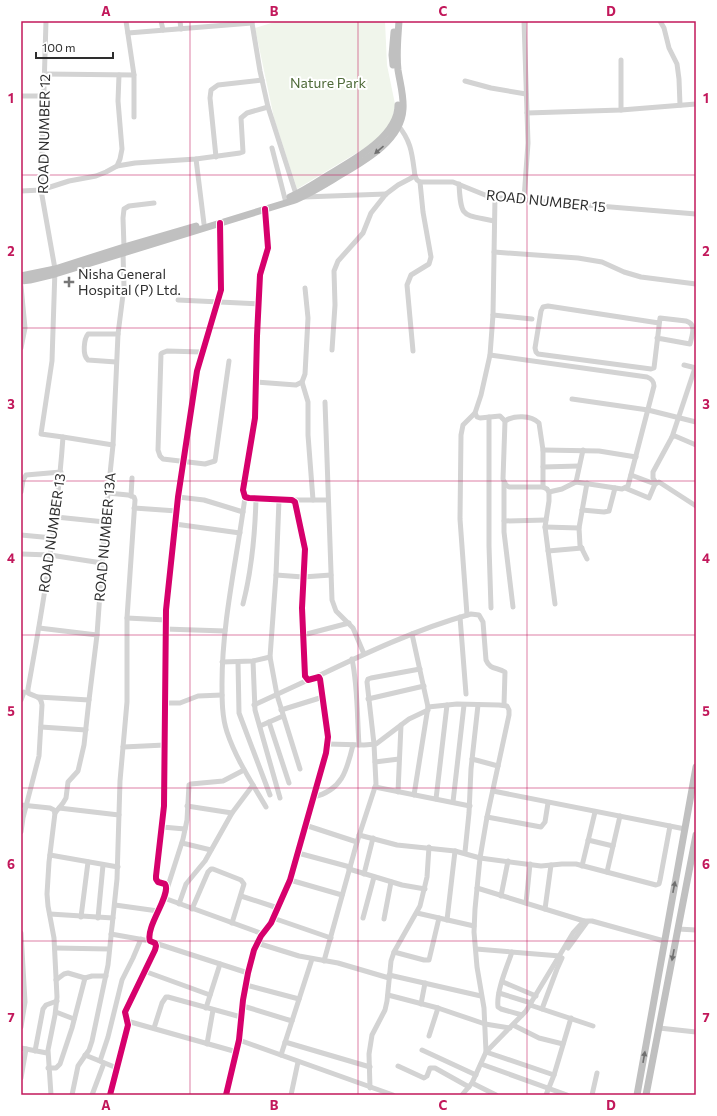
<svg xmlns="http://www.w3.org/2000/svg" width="717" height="1116" font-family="Commissioner,sans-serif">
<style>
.green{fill:#f0f5eb}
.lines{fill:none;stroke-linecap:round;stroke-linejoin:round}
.minor{stroke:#d3d3d3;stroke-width:5}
.highway{stroke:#c0c0c0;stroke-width:7}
.cycleway-casing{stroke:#fff;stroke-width:8}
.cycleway{stroke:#d6006c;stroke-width:6}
.oneway{fill:#707070}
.grid{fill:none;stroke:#c2185b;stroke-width:1;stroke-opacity:0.55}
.poi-dot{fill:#777;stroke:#fff;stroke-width:1.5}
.labels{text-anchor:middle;stroke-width:4;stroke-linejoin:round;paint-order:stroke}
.park-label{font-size:14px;fill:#506b3a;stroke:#fff}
.street-label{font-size:14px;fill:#2e2e2e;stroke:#fff}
.poi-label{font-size:14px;fill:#2e2e2e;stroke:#fff;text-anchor:start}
.neatline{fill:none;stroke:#c2185b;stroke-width:1.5}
.grid-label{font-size:13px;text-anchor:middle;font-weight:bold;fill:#c2185b}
</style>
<rect width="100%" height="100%" fill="#fff"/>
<polygon class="green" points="278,21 385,21 387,65 395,104 392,121 383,137 297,189 274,118 255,28"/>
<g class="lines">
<g class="minor">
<polyline points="126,21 134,75 134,117"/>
<polyline points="161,21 163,30"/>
<polyline points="180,21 181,29"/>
<polyline points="524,21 528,143 524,199"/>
<polyline points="660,21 664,28 669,48 677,64 679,79 680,105"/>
<polyline points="252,23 260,71 268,107 296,194"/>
<polyline points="128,33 252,23 252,21"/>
<polyline points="621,60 621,110"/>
<polyline points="45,74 134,75"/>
<polyline points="465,81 491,88 526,94"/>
<polyline points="21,96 44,96"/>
<polyline points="527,113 621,110 696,104"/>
<path d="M 397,124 C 412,142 412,154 415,176 L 417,180 L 420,182 L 453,182 L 490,197 L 696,214"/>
<polyline points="272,148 285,199"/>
<polyline points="216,157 210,98 211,90 218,85 262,80"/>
<polyline points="196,159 204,224"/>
<polyline points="117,166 135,163 196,159 240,153 243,152 241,118 247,113 268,107"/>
<path d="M 459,184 C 461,219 462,214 494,221"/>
<polyline points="21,191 41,190 69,181 96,176 106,172 117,166 120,159 122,149 118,101 119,75"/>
<polyline points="304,197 386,194"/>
<polyline points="495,197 493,315 490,355 481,395 475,413 477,417 480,418 500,416 505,421 503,479 506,485 509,487 543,487 547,489 549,492 549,501 545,527 555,604"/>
<polyline points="124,247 123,218 124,209 129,206 154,203"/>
<polyline points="494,252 578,258 602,262 624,272 641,277 696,284"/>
<polyline points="21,286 25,328 21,348"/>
<polyline points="178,300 259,304"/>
<polyline points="493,315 532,319"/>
<path d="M 657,338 L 690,344 C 692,335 697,324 686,321 L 660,318 C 658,335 656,351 654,368 L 651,369 L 538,354 L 536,352 L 535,348 L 541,311 L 543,307 L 548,306 L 659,323"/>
<polyline points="332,350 335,305 334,271 338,261 363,233 371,213 386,194 398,185 415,176"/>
<polyline points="413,351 407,285 411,275 429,264 431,257 423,212 420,182"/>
<polyline points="202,352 167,351 162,353 161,354 158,450 160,456 163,459 205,464 215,461 229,361"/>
<path d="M 490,355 L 647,377 C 652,379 654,381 654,386 L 628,486 L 622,489 L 576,482 L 562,489 L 549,492"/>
<path d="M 116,362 L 88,360 C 82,355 84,339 88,334 L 118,334"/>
<polyline points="684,365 696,368"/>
<polyline points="256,382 296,385 302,382 305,374 308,318 305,288"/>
<polyline points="302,382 308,402 308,435 313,500"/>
<polyline points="572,399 648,410 696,422"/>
<polyline points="325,402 332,600 336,611 353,628 364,654"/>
<polyline points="489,417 489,546 491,608"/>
<path d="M 505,421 C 514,415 531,415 539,423 L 543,450 L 543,487"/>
<polyline points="63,437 113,445"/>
<polyline points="672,437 695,368"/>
<polyline points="543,450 599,451 636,457"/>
<polyline points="543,467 579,466"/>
<polyline points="631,475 655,484"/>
<polyline points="576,482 583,450"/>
<polyline points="504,483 504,532 513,607"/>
<polyline points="587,483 579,528 580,545 587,559"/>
<polyline points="656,483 653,478 653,472 672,437 675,436 696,445"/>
<polyline points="625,488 649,498 655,484 659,482 696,506"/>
<polyline points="21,492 23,480 26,475 61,472"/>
<polyline points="131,496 132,478"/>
<polyline points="178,497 204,500 243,512"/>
<path d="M 245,497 C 237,559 222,621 222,684 C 222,700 222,717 227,732 C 236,759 252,783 266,807"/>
<polyline points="279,500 276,575 270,657 277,695 300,769"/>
<polyline points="292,500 328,500"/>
<polyline points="134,508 177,511"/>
<polyline points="582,510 604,512 609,511 615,488"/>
<polyline points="56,517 105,522"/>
<polyline points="504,521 546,520"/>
<polyline points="175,524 240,533"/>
<polyline points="545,527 579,528"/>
<polyline points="21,535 53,538"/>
<polyline points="548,551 582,548"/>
<polyline points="21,554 50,555 102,563"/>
<polyline points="276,575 303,577 331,575"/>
<path d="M 243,604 C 252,569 255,534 256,499"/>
<polyline points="467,615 460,519 461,435 463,425 475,413"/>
<polyline points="460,617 466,694"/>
<polyline points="127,618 166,620"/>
<polyline points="39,628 97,635"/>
<polyline points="165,629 225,631"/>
<polyline points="412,634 428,707 414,795"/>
<polyline points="303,635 349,623"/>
<path d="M 352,659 C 358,688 357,717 359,745"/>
<polyline points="253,661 255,710 280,798"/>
<polyline points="222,662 253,661 270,657"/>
<polyline points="238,662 239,713 270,795"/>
<path d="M 316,677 C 366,653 417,629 471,614 L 479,615 L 483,622 L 486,660 C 490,670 497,667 505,672 L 504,705"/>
<polyline points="38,697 89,700"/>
<polyline points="368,699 424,686"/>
<polyline points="21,700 24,692"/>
<polyline points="166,703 180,703 198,696 222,695"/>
<polyline points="254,705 308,680"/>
<polyline points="428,707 457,704 499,705 507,706 509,710 509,715 487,817 480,858 475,909 474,932 477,967 484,1008 486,1052 554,1075"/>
<polyline points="281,710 323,697"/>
<polyline points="269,722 289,783"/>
<polyline points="260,726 283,716"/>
<polyline points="41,727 86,730"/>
<polyline points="328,744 364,745 376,744 409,719 428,710"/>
<polyline points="123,747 165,745"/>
<polyline points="472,759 498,766"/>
<polyline points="375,762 399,759"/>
<polyline points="375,787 470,806"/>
<polyline points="493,791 685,829"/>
<polyline points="398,792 401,725"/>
<path d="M 313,797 C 342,791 347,770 353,745"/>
<polyline points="436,799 447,705"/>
<polyline points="453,802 464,705"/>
<polyline points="21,805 50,808 54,810 55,813 49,862 47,894 48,906 54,938 57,997 55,1015 48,1050 51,1095"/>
<polyline points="187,806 232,813"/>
<polyline points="59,808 119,815"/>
<polyline points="55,813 63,803 66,798 68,782 78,771 84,745 89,700 97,635 105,522 113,445 118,334 124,287 123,253"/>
<polyline points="487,817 541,827 545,822 548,803"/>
<polyline points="305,825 357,842"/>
<polyline points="162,827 185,829"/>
<path d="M 21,832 L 23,818 L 39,756 L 42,705 C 41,696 36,697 28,693 L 28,689 C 43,606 57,522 63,437 L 41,434 L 52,361 L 55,269 L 41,190 L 46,21"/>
<polyline points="359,835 397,845 455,851 480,858 541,866 562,864 576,864 656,885 659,884 660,880 670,826"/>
<polyline points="588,840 613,846"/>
<polyline points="182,843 211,850"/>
<polyline points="465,852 469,813 471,769 478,705"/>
<polyline points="298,853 350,867"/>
<polyline points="50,855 118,867"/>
<polyline points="582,866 595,812"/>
<polyline points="349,869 402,885 425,889"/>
<polyline points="607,872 620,816"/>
<polyline points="364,874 373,838"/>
<polyline points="290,880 342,895"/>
<polyline points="477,888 584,921"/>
<polyline points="167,889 183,839 187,820 189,785 191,784 223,781 244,770"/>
<polyline points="241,896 278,908"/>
<polyline points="501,896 508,861"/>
<polyline points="164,898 263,934"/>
<polyline points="526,903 530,864"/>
<polyline points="179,904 186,884 205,861 232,813 253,785"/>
<polyline points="115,905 158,911"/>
<polyline points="192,909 208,872 211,869 213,869 241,880 244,884 232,923"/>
<polyline points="545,909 551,865"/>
<polyline points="417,913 474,926"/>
<polyline points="50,914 113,918"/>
<polyline points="81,917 88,862"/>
<polyline points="98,918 103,865"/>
<polyline points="273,918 331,938"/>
<polyline points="363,918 374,877"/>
<polyline points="384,919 391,882"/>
<polyline points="447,920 455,851"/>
<polyline points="678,929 696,930"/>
<polyline points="21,933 25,1002 21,1027"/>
<polyline points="111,934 150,941"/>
<polyline points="155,943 248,973"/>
<polyline points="257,943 299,956 338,963 389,978"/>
<polyline points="55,948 109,949"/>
<polyline points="568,948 587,922"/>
<polyline points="476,949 560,956"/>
<polyline points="394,952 424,960 429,960 439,918"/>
<path d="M 512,952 C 507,967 496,991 498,1007 L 501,1009 L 522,1015"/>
<polyline points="324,961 357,842 376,784 374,744 367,682 368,679 371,678 420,669"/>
<polyline points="144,971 210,995"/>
<polyline points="389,975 481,996"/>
<polyline points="56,980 64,974 68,973 85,978 92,976 106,976"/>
<polyline points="503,982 536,996"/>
<polyline points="246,985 299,999"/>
<polyline points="499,993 531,1003"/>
<polyline points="388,995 438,1008 485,1024 510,1028"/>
<polyline points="421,1004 425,983"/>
<polyline points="530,1005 593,1026"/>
<polyline points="243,1006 292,1021"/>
<polyline points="206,1008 220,964"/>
<polyline points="542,1009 557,969 562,958"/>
<polyline points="56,1012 74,1019"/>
<polyline points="127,1021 237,1052"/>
<polyline points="513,1025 539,1038 563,1044"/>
<polyline points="154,1028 162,1003 166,997 168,997 241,1017"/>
<polyline points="659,1028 696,1032"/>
<polyline points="429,1036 438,1008"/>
<polyline points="239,1040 393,1095"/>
<polyline points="285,1042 370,1067"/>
<polyline points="207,1044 213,1010"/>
<polyline points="21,1048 47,1053"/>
<polyline points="422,1050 476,1075"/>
<polyline points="35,1051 43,1009 46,1005 57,1001"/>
<polyline points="85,1055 117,1068"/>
<polyline points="281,1055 312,959"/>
<polyline points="100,1061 108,1037 122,980 133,958 141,939"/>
<polyline points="481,1064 567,1095"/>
<polyline points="398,1066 424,1078 427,1076 430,1068 435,1068 469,1087"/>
<polyline points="48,1068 56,1068 60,1064 72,1028 85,978"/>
<polyline points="21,1078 26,1049"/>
<polyline points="472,1083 496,1095"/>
<polyline points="370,1088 369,1054 372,1035 385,1010 387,1001 391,961 394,952 420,906 427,877 429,847"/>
<polyline points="72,1095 78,1066 89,1050 92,1041 108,965 117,879 120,781 127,702 127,618 135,500 134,497 128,495 108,493"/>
<polyline points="92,1095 104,1063"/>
<path d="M 110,1095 L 128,1025 L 125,1012 L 155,950 L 156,946 L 155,943 L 150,941 C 145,927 172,894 165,884 L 158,882 L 156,879 L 156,876 L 164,806 L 166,610 L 178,497 L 197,371 L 221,290 L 220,223"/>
<polyline points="226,1095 239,1040 243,1000 248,973 254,950 261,936 271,923 290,880 326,753 328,737 320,679 319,677 308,680 305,676 302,608 305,549 295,502 292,500 249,498 245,497 243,490 255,418 257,336 260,275 268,248 265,209"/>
<polyline points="291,1095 298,1062"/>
<polyline points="462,1095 472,1083 486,1052 526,1011 573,933 584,921 592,921 664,941"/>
<polyline points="546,1095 554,1075 571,1018"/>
<polyline points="592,1095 597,1073"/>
</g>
<g class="highway">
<polyline points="393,65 392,55 394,32"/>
<path d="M 290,197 C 304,191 317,182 330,174 C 353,160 398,137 398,105"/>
<polyline points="21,276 55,269 124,247 196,226"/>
<path d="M 21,281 L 30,280 L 55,274 L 292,201 C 308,195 322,186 337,177 C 362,162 401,142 403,109 C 404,96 400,83 398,70 C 396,54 398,37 399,21"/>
<polyline points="637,1095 696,767"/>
<polyline points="646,1095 696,835"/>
</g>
<defs>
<g id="cycleway">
<path d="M 110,1095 L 128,1025 L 125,1012 L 155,950 L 156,946 L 155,943 L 150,941 C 145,927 172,894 165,884 L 158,882 L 156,879 L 156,876 L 164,806 L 166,610 L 178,497 L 197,371 L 221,290 L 220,223"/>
<polyline points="226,1095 239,1040 243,1000 248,973 254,950 261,936 271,923 290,880 326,753 328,737 320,679 319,677 308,680 305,676 302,608 305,549 295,502 292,500 249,498 245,497 243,490 255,418 257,336 260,275 268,248 265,209"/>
</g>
</defs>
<use href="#cycleway" class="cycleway-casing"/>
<use href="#cycleway" class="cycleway"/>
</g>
<defs><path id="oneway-solid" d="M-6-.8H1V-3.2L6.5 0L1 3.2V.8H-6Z"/></defs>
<g class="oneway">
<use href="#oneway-solid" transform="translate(379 150) rotate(139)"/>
<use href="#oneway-solid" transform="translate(674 887) rotate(-79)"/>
<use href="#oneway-solid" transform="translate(673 955) rotate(101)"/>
<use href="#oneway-solid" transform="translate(644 1057) rotate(-80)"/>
</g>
<path class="grid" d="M 190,21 L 190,1095M 358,21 L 358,1095M 527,21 L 527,1095M 21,175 L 696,175M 21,328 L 696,328M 21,481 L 696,481M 21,635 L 696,635M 21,788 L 696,788M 21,941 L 696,941"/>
<path class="poi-dot" d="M67 276h4v4h4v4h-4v4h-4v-4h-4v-4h4z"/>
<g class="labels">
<g class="park-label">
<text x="328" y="88">Nature Park</text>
</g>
<g class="street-label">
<text transform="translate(44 134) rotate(-89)" y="5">ROAD NUMBER 12</text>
<text transform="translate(546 201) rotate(6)" y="5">ROAD NUMBER 15</text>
<text transform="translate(52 533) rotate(-82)" y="5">ROAD NUMBER 13</text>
<text transform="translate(105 537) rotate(-85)" y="5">ROAD NUMBER 13A</text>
</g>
<g class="poi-label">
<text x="78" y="279">Nisha General<tspan x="78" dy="16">Hospital (P) Ltd.</tspan></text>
</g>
</g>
<rect width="717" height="1116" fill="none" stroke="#ffffff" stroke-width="44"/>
<path d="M36 52v6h77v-6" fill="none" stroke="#2e2e2e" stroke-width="2"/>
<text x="42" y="52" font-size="12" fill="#2e2e2e" stroke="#ffffff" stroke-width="3" paint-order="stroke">100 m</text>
<rect x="22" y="22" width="673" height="1072" class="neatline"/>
<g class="grid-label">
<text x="106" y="16">A</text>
<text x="274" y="16">B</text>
<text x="443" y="16">C</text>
<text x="611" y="16">D</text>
<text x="11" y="103">1</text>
<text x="706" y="103">1</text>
<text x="11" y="256">2</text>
<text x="706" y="256">2</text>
<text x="11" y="409">3</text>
<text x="706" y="409">3</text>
<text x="11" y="563">4</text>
<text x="706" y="563">4</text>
<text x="11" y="716">5</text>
<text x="706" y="716">5</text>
<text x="11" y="869">6</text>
<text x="706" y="869">6</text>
<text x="11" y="1022">7</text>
<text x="706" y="1022">7</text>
<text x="106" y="1110">A</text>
<text x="274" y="1110">B</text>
<text x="443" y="1110">C</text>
<text x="611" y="1110">D</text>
</g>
</svg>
